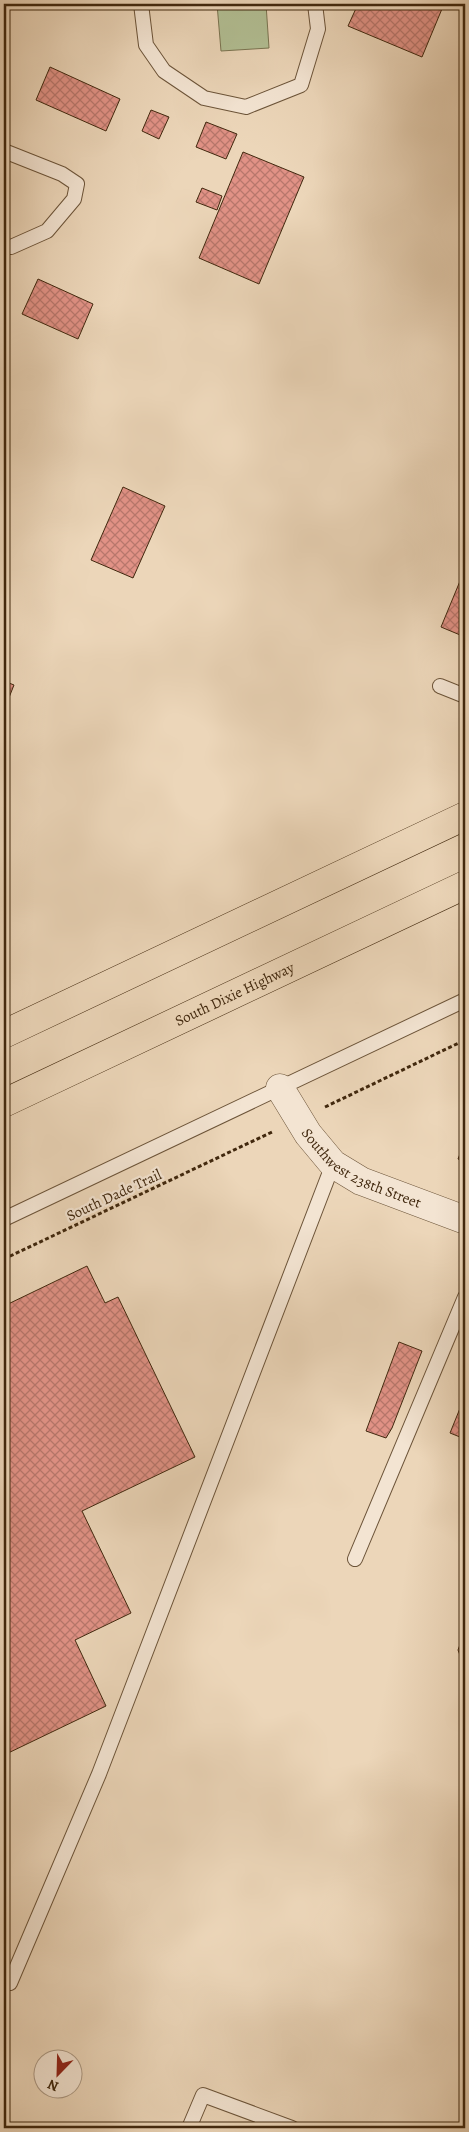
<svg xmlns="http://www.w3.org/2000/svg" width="469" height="2132" font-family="Alegreya,serif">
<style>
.green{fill:#b2bf94;stroke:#7a7451}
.building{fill:url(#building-cross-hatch);stroke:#41280e}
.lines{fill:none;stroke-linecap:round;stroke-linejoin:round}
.service-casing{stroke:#6c5439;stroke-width:16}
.minor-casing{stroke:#6c5439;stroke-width:29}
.trunk-casing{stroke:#41280e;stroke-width:29}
.path{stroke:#41280e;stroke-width:3;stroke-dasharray:4 2.5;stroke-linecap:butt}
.service{stroke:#f3e4d2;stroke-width:14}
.minor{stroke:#f3e4d2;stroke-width:28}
.trunk{stroke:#ecd6b9;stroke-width:28}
.labels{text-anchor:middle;stroke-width:4.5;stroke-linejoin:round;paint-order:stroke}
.street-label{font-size:15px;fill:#41280e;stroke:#f3e4d2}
</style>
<defs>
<pattern id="building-cross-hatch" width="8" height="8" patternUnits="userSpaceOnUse" patternTransform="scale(1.25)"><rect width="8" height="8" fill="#e19286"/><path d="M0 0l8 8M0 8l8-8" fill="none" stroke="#b8776c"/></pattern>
</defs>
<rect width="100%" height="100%" fill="#ecd6b9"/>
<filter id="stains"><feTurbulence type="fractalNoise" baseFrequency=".004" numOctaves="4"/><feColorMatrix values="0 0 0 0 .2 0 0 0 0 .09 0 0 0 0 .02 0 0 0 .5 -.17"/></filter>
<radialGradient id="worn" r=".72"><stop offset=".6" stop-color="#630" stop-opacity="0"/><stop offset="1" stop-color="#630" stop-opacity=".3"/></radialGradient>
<polygon class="green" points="217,4 266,4 269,48 221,51"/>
<g class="building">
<polygon points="358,4 444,4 422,57 348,26"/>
<polygon points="50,67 120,99 106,131 36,100"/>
<polygon points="151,110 169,117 159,139 142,131"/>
<polygon points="206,122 237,134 226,159 196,147"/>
<polygon points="243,152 304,177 259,284 199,258"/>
<polygon points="202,188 222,196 217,210 196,202"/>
<polygon points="38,279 93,304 78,339 22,314"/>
<polygon points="123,487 165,506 133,578 91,560"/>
<polygon points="465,569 465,637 441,627"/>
<polygon points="4,681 14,685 4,710"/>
<polygon points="465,1141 465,1162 458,1159"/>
<polygon points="87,1266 105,1303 118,1297 195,1457 82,1511 131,1613 75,1640 106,1706 4,1755 4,1306"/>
<polygon points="399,1342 422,1351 392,1428 386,1438 366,1431"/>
<polygon points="465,1396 465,1439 450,1433"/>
<polygon points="465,1631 465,1668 458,1650"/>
</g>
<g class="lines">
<defs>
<g id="service">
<polyline points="141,4 146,45 164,71 204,98 246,107 301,85 318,29 315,4"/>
<polyline points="4,151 62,174 77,184 74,199 47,231 11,247 4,246"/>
<polyline points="440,686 465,696"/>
<polyline points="4,1219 465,1000"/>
<polyline points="355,1559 465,1297"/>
<polyline points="10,1983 99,1774 333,1164"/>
<polyline points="189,2128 203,2095 292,2128"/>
</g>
<g id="minor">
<path id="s1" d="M 280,1088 L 308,1134 L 333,1164 L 361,1181 L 465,1220"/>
</g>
<g id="trunk">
<polyline points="4,1034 465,816"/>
<path id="s2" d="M 4,1103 L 465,885"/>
</g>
</defs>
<use href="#service" class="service-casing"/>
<use href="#minor" class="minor-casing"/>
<use href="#trunk" class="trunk-casing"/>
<g class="path">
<polyline points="325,1107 465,1040"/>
<polyline points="4,1259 272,1132"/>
</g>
<use href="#service" class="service"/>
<use href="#minor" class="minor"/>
<use href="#trunk" class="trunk"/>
</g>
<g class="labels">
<g class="street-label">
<text dy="5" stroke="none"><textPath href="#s2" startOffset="255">South Dixie Highway</textPath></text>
<text dy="5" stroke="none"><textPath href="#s1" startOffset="119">Southwest 238th Street</textPath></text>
<text transform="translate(114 1195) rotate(-25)" y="5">South Dade Trail</text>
</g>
</g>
<rect width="469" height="2132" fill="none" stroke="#ecd6b9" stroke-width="20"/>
<rect x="5" y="5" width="459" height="2122" fill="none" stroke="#41280e" stroke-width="2.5"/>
<rect x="10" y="10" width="449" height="2112" fill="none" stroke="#41280e"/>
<g transform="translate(58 2074) rotate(203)"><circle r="24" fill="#f3e4d2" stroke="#ac9984"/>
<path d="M0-4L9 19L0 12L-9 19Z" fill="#8f2418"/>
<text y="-8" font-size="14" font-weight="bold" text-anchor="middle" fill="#41280e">N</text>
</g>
<rect width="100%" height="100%" filter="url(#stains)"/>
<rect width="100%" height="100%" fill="url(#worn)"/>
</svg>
